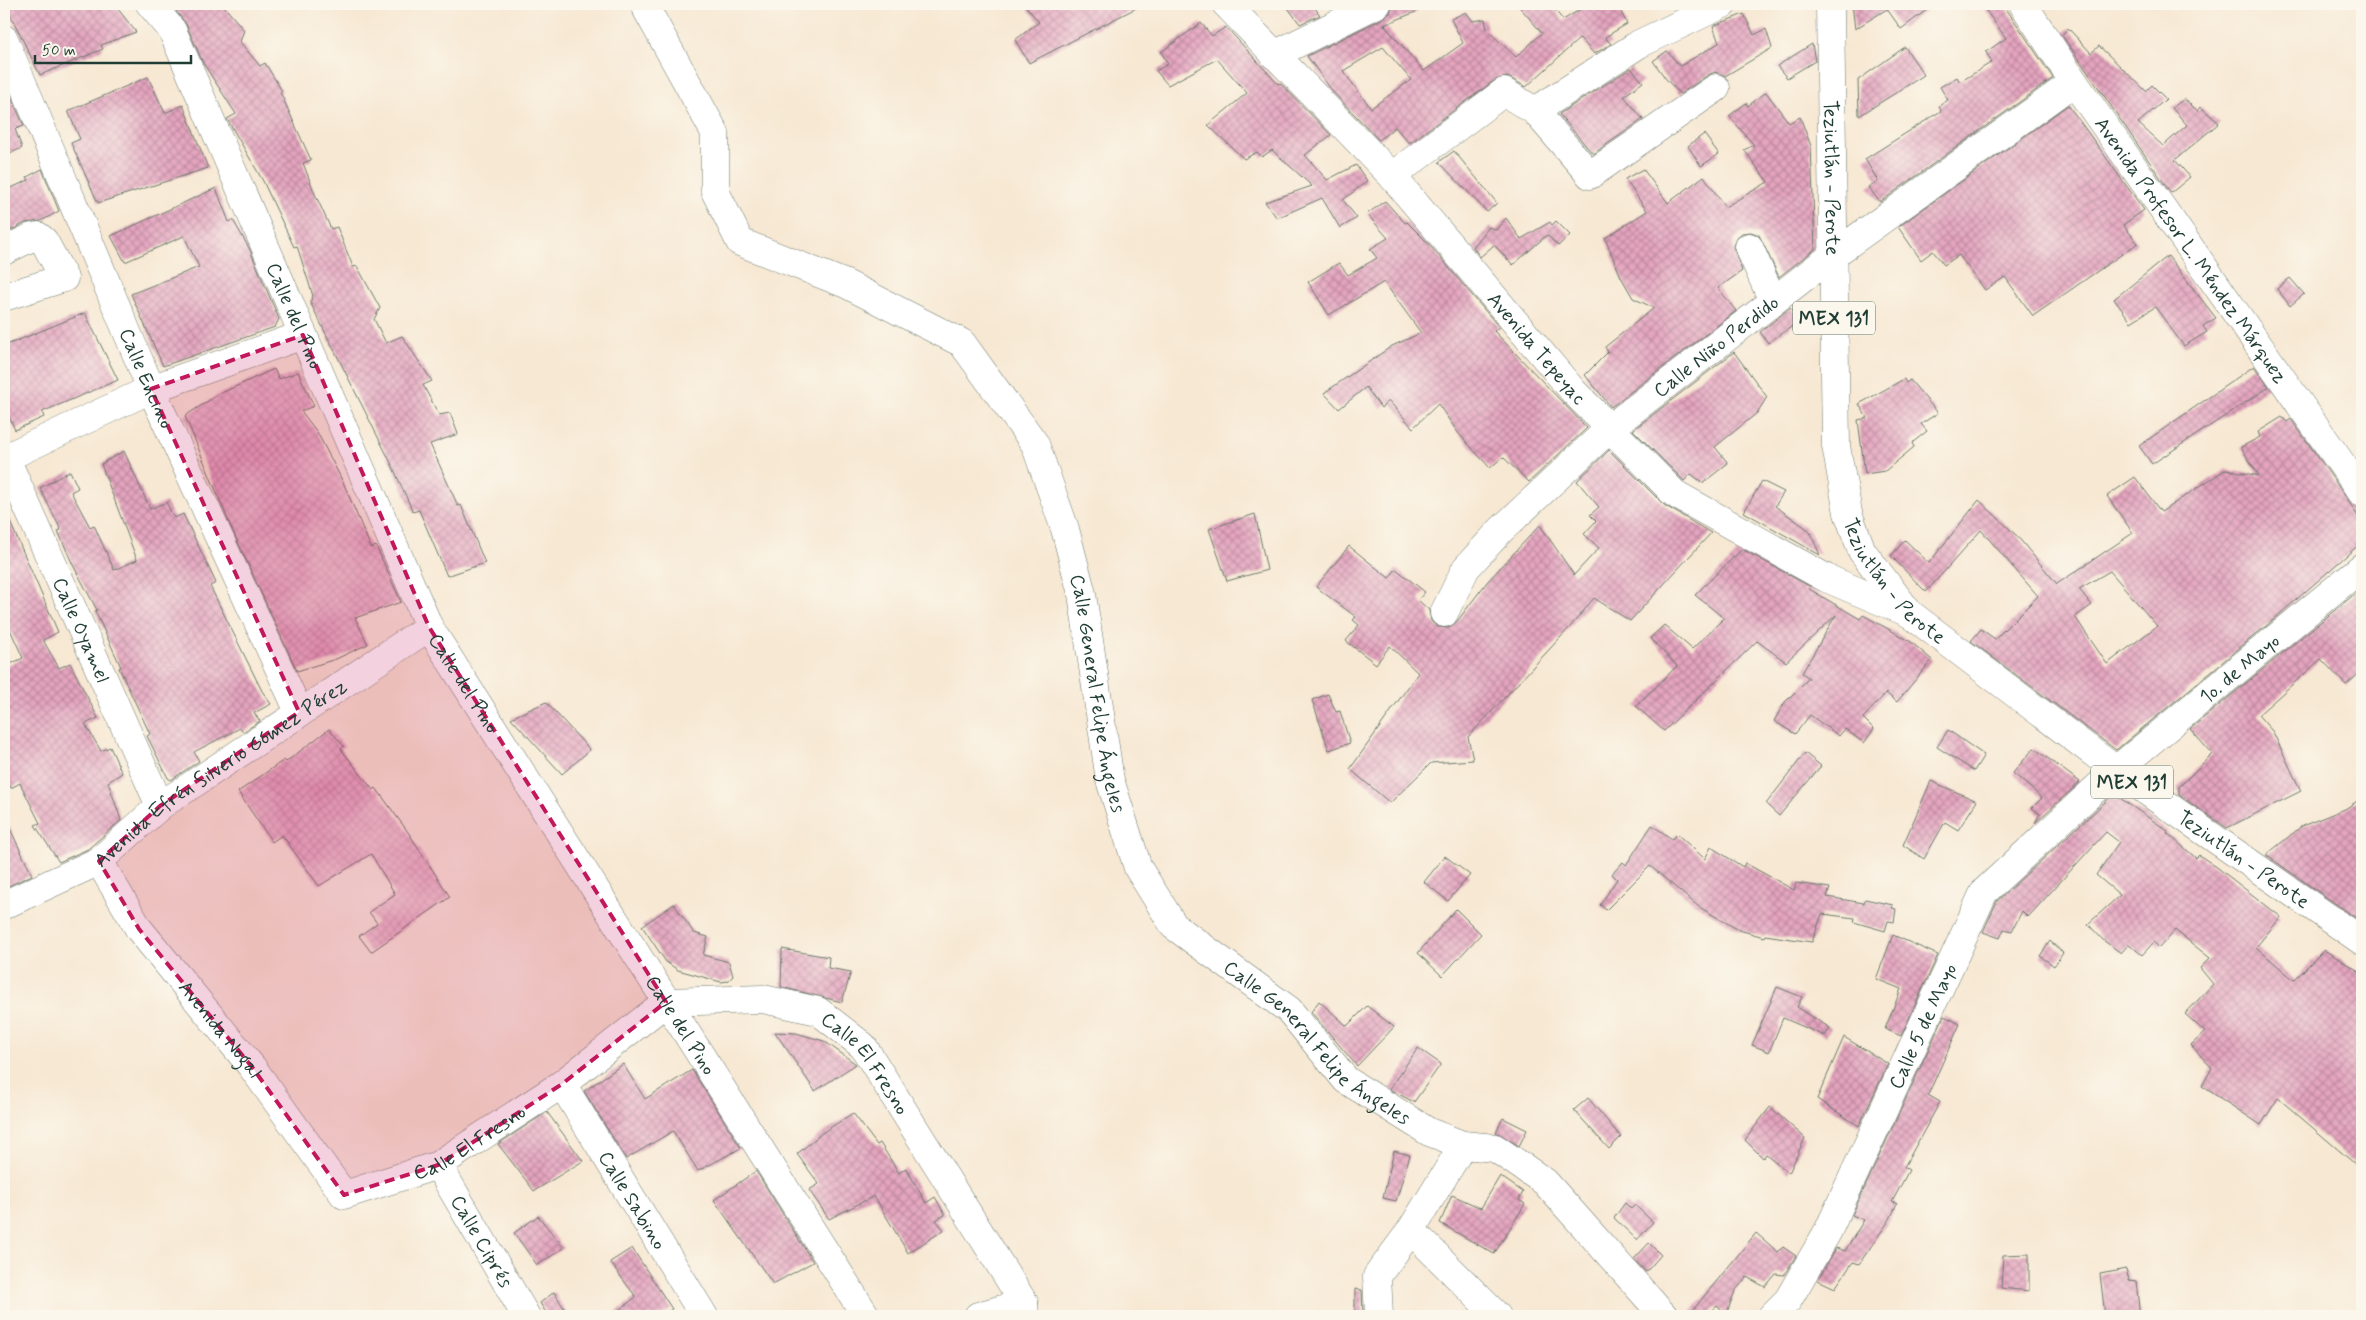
<svg xmlns="http://www.w3.org/2000/svg" width="2366" height="1320" font-family="Mynerve,sans-serif">
<style>
.building{fill:url(#building-cross-hatch);fill-rule:evenodd}
.lines{fill:none;stroke-linecap:round;stroke-linejoin:round}
.minor-casing{stroke:#6b796c;stroke-width:29}
.major-casing{stroke:#6b796c;stroke-width:29}
.minor{stroke:#fff;stroke-width:28}
.major{stroke:#fff;stroke-width:28}
.marked{fill:#c2185b;fill-opacity:0.2;stroke:#c2185b;stroke-width:4;stroke-dasharray:10 6;stroke-linejoin:round}
.labels{text-anchor:middle;stroke-width:5;stroke-linejoin:round;paint-order:stroke}
.shield{fill:#fbf7ec;stroke:#61756b;stroke-width:1}
.shield-label{font-size:19px;font-weight:bold;fill:#1f3d34}
.street-label{font-size:20px;fill:#1f3d34;stroke:#fbf7ec}
</style>
<defs>
<pattern id="building-cross-hatch" width="8" height="8" patternUnits="userSpaceOnUse" patternTransform="scale(1.25)"><rect width="8" height="8" fill="#e5a4bf"/><path d="M0 0l8 8M0 8l8-8" fill="none" stroke="#b9879c"/></pattern>
</defs>
<rect width="100%" height="100%" fill="#fbf7ec"/>
<filter id="ink" filterUnits="userSpaceOnUse"><feTurbulence type="fractalNoise" baseFrequency=".02" numOctaves="2"/><feDisplacementMap in="SourceGraphic" scale="10" xChannelSelector="R" yChannelSelector="G"/><feConvolveMatrix kernelMatrix="1 2 1 2 8 2 1 2 1" color-interpolation-filters="sRGB"/></filter>
<filter id="wash" filterUnits="userSpaceOnUse"><feTurbulence type="fractalNoise" baseFrequency=".0096" numOctaves="4" result="noise"/><feDisplacementMap in="SourceGraphic" scale="20" xChannelSelector="R" yChannelSelector="G"/><feGaussianBlur stdDeviation="1.12" result="paint"/><feColorMatrix in="noise" values="0 0 0 0 0 0 0 0 0 0 0 0 0 0 0 0 0 1.4 0 .05"/><feComposite in="paint" operator="in"/></filter>
<g filter="url(#wash)">
<rect width="100%" height="100%" fill="#f7e8d3"/>
<g id="blocks">
<g class="building">
<polygon points="5,4 114,4 136,32 101,45 103,49 40,75"/>
<polygon points="185,4 222,4 244,30 240,42 260,66 265,63 282,91 280,92 311,160 303,163 315,194 331,229 337,227 353,267 357,266 380,308 374,319 386,343 402,336 432,381 423,385 439,415 450,413 458,434 430,444 458,506 461,505 485,563 447,576 419,510 413,512 391,463 310,302 313,296 297,246 294,247 263,181 227,119 236,114 203,63 186,24 176,11"/>
<polygon points="1024,4 1144,4 1029,63 1015,40 1039,22"/>
<polygon points="1285,4 1312,4 1320,15 1300,24"/>
<path d="M 1517,4 L 1550,4 L 1563,20 L 1589,4 L 1617,4 L 1627,24 L 1605,37 L 1611,44 L 1594,54 L 1580,38 L 1526,87 L 1508,77 L 1495,80 L 1411,142 L 1408,142 L 1395,127 L 1379,140 L 1333,92 L 1307,56 L 1384,18 L 1390,13 L 1392,6 L 1418,11 L 1384,25 L 1424,71 L 1463,43 L 1451,19 L 1466,12 L 1473,21 L 1485,19 L 1487,30 L 1516,57 L 1542,33 ZM 1383,47 L 1411,80 L 1371,108 L 1343,71 Z"/>
<polygon points="1852,4 1935,4 1901,29 1887,9 1855,29"/>
<polygon points="1981,4 2003,4 2053,78 1880,202 1868,187 1878,181 1865,159 1941,111 1939,106 1948,100 1940,87 1957,77 1960,82 1992,62 1986,52 2006,38"/>
<polygon points="1744,14 1754,35 1766,29 1772,48 1725,76 1715,72 1708,75 1680,94 1666,79 1653,61 1667,51 1680,66 1719,43 1713,26"/>
<polygon points="1201,23 1212,36 1226,27 1278,84 1280,83 1331,135 1305,155 1327,180 1356,165 1367,181 1343,200 1357,218 1340,228 1322,198 1277,218 1265,202 1312,186 1272,150 1262,157 1257,152 1244,159 1208,125 1247,93 1217,59 1168,85 1156,71 1168,64 1161,52"/>
<polygon points="2068,28 2091,53 2099,46 2146,91 2152,85 2166,99 2138,123 2163,146 2187,125 2172,108 2184,99 2198,111 2201,107 2219,123 2175,160 2190,177 2171,193 2062,35"/>
<polygon points="1812,44 1815,61 1787,78 1777,66"/>
<polygon points="1905,47 1924,75 1859,116 1858,80"/>
<polygon points="1631,68 1643,82 1624,96 1643,119 1593,154 1559,114"/>
<polygon points="148,77 165,113 183,105 208,168 98,203 71,143 80,139 68,111"/>
<polygon points="4,81 24,126 15,129 22,148 4,156"/>
<polygon points="1766,92 1789,123 1800,117 1811,146 1815,249 1779,277 1759,235 1751,232 1742,233 1736,238 1733,246 1742,271 1718,288 1736,311 1611,407 1585,375 1608,352 1605,347 1654,308 1633,298 1621,277 1605,238 1647,211 1625,179 1643,169 1668,203 1704,176 1725,207 1768,182 1744,150 1754,145 1729,116 1746,103 1748,106"/>
<polygon points="2068,105 2144,210 2123,225 2138,243 2033,316 2005,277 1985,290 1959,255 1944,265 1933,251 1921,260 1898,227"/>
<polygon points="1704,134 1719,154 1701,166 1688,146"/>
<polygon points="1454,151 1497,203 1487,212 1439,162"/>
<polygon points="42,169 59,211 41,221 25,223 4,234 4,191 29,180 27,177"/>
<polygon points="216,188 229,222 233,220 249,248 279,319 275,327 163,366 131,294 199,267 184,236 125,262 111,236"/>
<polygon points="1385,201 1405,223 1407,222 1426,241 1499,327 1494,331 1587,428 1529,482 1503,457 1490,468 1459,434 1438,404 1413,428 1389,401 1381,408 1366,387 1339,409 1324,393 1392,346 1421,333 1384,282 1329,315 1308,282 1339,263 1348,275 1377,258 1370,249 1388,238 1367,214"/>
<polygon points="1506,218 1521,239 1550,222 1552,225 1556,221 1570,235 1558,246 1547,235 1513,265 1494,245 1480,257 1473,247 1489,227 1496,230"/>
<polygon points="2168,256 2216,318 2203,326 2207,332 2184,346 2155,307 2131,322 2114,299"/>
<polygon points="2290,278 2304,294 2290,306 2277,289"/>
<polygon points="1790,308 1801,320 1768,343 1760,332"/>
<polygon points="85,313 118,380 42,412 44,417 15,430 4,405 4,346"/>
<polygon points="1734,352 1767,397 1757,413 1715,447 1728,463 1703,483 1691,474 1684,481 1633,430"/>
<polygon points="2254,366 2269,387 2152,464 2139,446"/>
<polygon points="274,369 279,379 298,372 314,406 301,411 317,432 343,482 371,548 376,546 401,602 355,618 368,644 336,659 297,671 231,527 185,416 219,394"/>
<polygon points="1904,379 1906,383 1910,380 1938,413 1921,424 1927,431 1912,443 1914,447 1885,471 1865,474 1858,420 1867,418 1859,404"/>
<path d="M 2282,417 L 2287,422 L 2291,419 L 2346,497 L 2362,523 L 2362,542 L 2272,621 L 2116,750 L 1971,641 L 1981,629 L 1995,639 L 2038,596 L 1981,530 L 1926,592 L 1891,556 L 1905,540 L 1929,563 L 1979,500 L 2017,536 L 2057,584 L 2133,533 L 2107,496 L 2135,477 L 2161,512 L 2226,469 L 2259,476 L 2241,447 L 2260,437 L 2258,432 ZM 2110,571 L 2157,626 L 2107,664 L 2075,617 L 2092,605 L 2079,589 Z"/>
<polygon points="1609,450 1664,505 1711,533 1630,621 1594,598 1571,626 1468,737 1473,760 1431,763 1390,803 1350,769 1418,673 1390,646 1376,664 1346,641 1359,625 1353,620 1356,617 1316,587 1349,546 1389,578 1396,569 1425,592 1418,600 1429,610 1431,621 1438,627 1449,628 1458,620 1487,582 1540,525 1574,575 1599,548 1584,534 1596,521 1590,515 1599,507 1577,481"/>
<polygon points="124,451 150,509 166,502 174,518 183,514 216,583 210,586 262,691 271,704 254,713 260,721 243,732 240,728 194,752 199,761 171,780 168,778 147,736 150,734 119,668 121,667 95,611 97,610 73,565 58,531 61,530 40,488 70,471 78,488 71,492 90,527 94,525 114,570 137,560 101,464"/>
<polygon points="1762,481 1784,492 1775,506 1809,530 1820,555 1744,512"/>
<polygon points="4,508 58,632 43,640 59,668 70,663 98,718 85,724 101,751 110,747 122,773 108,782 121,820 88,849 59,862 35,825 40,823 20,783 11,788 4,776 4,667 23,658 4,616"/>
<polygon points="1255,514 1267,570 1227,581 1209,529"/>
<polygon points="1742,549 1811,587 1809,589 1860,619 1863,615 1910,641 1932,660 1897,702 1886,693 1863,718 1874,729 1864,743 1845,729 1839,736 1810,715 1795,734 1774,721 1785,702 1809,678 1802,673 1836,615 1786,662 1757,641 1664,731 1636,706 1677,666 1650,638 1664,625 1692,649 1724,618 1695,595"/>
<polygon points="2362,588 2362,671 2346,685 2321,659 2258,715 2273,732 2301,791 2227,828 2179,795 2179,787 2212,754 2190,729"/>
<polygon points="1328,694 1336,712 1340,711 1350,743 1329,750 1312,700"/>
<polygon points="546,702 590,750 562,774 511,718"/>
<polygon points="329,729 344,746 341,749 373,790 376,788 408,832 450,897 371,952 359,936 377,923 369,912 395,894 371,854 319,886 282,835 272,842 238,792 284,760 286,762"/>
<polygon points="1948,730 1984,755 1974,771 1937,747"/>
<polygon points="2034,748 2080,782 2035,823 2040,814 2032,808 2042,798 2013,773"/>
<polygon points="1805,753 1821,766 1779,816 1766,804"/>
<polygon points="1931,781 1977,801 1958,830 1945,822 1924,859 1903,845"/>
<polygon points="2114,794 2168,831 2167,833 2196,858 2199,855 2218,868 2281,917 2256,947 2294,980 2324,950 2362,973 2362,1170 2278,1098 2261,1125 2202,1086 2212,1068 2191,1045 2205,1032 2185,1014 2213,984 2200,968 2210,958 2175,930 2159,948 2154,942 2142,955 2129,944 2121,953 2103,940 2088,924 2120,895 2096,875 2119,842 2106,832 2028,917 2022,911 2012,931 2004,929 2000,938 1983,932 1997,901"/>
<polygon points="2362,798 2362,922 2266,855 2302,826 2345,809"/>
<polygon points="4,816 32,875 4,888"/>
<polygon points="1652,825 1672,839 1677,834 1705,859 1711,847 1743,867 1745,863 1794,890 1796,883 1830,888 1827,897 1864,903 1865,899 1893,905 1892,908 1896,909 1894,922 1888,921 1885,931 1854,922 1855,918 1822,914 1812,942 1765,935 1764,937 1739,930 1699,907 1650,866 1606,910 1600,905 1617,879 1612,874 1623,862 1626,865"/>
<polygon points="1445,856 1470,875 1448,901 1424,882"/>
<polygon points="674,904 694,933 708,937 703,955 729,962 733,976 728,981 721,982 678,970 666,962 642,926"/>
<polygon points="1456,909 1481,934 1442,976 1418,953"/>
<polygon points="1893,935 1938,955 1901,1036 1885,1029 1901,989 1876,979"/>
<polygon points="2050,941 2063,953 2054,966 2040,956"/>
<polygon points="782,949 829,957 828,968 851,972 842,1002 781,987"/>
<polygon points="1777,987 1802,997 1797,1007 1830,1028 1825,1036 1783,1018 1769,1052 1752,1045"/>
<polygon points="1319,1001 1347,1026 1367,1006 1394,1027 1357,1066 1311,1012"/>
<polygon points="1944,1016 1960,1024 1928,1095 1940,1102 1904,1167 1909,1170 1892,1202 1897,1204 1890,1219 1859,1264 1853,1262 1835,1288 1818,1280 1836,1248 1845,1251 1864,1220 1852,1215"/>
<polygon points="775,1032 796,1033 824,1041 856,1064 815,1091"/>
<polygon points="1844,1037 1888,1064 1859,1126 1817,1099"/>
<polygon points="1418,1048 1441,1064 1414,1102 1389,1089"/>
<polygon points="623,1064 645,1099 692,1070 741,1148 698,1171 673,1131 626,1159 584,1091"/>
<polygon points="1588,1098 1621,1137 1609,1149 1574,1110"/>
<polygon points="1770,1107 1805,1138 1789,1173 1766,1154 1763,1158 1745,1140"/>
<polygon points="547,1112 583,1161 534,1191 498,1144"/>
<polygon points="853,1113 877,1145 880,1143 899,1173 906,1168 926,1203 935,1197 945,1215 936,1220 944,1230 908,1253 874,1196 829,1219 809,1190 819,1184 797,1154 822,1133"/>
<polygon points="1503,1118 1527,1130 1519,1146 1496,1132"/>
<polygon points="1394,1151 1410,1155 1396,1201 1383,1198"/>
<polygon points="756,1171 813,1262 773,1284 714,1200"/>
<polygon points="1500,1176 1523,1192 1519,1200 1525,1204 1494,1254 1440,1223 1452,1195 1481,1208"/>
<polygon points="1625,1203 1631,1209 1635,1205 1653,1222 1637,1240 1614,1218"/>
<polygon points="538,1216 564,1248 537,1265 514,1233"/>
<polygon points="1756,1233 1778,1252 1783,1247 1796,1256 1784,1275 1776,1274 1765,1287 1747,1277 1735,1291 1726,1315 1717,1306 1706,1316 1688,1316"/>
<polygon points="1649,1243 1661,1255 1646,1272 1634,1259"/>
<polygon points="632,1248 672,1309 661,1316 611,1316 636,1297 610,1262"/>
<polygon points="2029,1254 2029,1291 2001,1288 2003,1255"/>
<polygon points="2126,1269 2129,1280 2136,1281 2140,1316 2105,1316 2100,1274"/>
<polygon points="1355,1289 1362,1290 1363,1313 1355,1314"/>
<polygon points="554,1292 569,1316 548,1316 540,1303"/>
</g>
</g>
</g>
<g filter="url(#ink)">
<use href="#blocks" fill-opacity="0" stroke="#6b796c" stroke-width="1"/>
<g class="lines">
<defs>
<g id="minor">
<path id="s1" d="M 150,4 L 172,30 L 429,627 L 866,1316"/>
<path id="s2" d="M 647,4 L 647,10 L 715,133 L 715,191 L 740,242 L 846,284 L 962,343 L 1035,444 L 1065,529 L 1082,594 L 1110,780 L 1138,868 L 1174,926 L 1289,1010 L 1346,1080 L 1429,1132 L 1463,1145 L 1495,1148 L 1545,1182 L 1664,1316"/>
<path id="s3" d="M 1226,4 L 1392,176 L 1574,392 L 1675,494 L 1826,578 L 1909,613"/>
<path id="s4" d="M 2023,4 L 2074,82 L 2362,493"/>
<path id="s5" d="M 4,39 L 151,389 L 299,712"/>
<polyline points="1274,55 1377,4"/>
<polyline points="1535,111 1639,44 1723,4"/>
<polyline points="1392,176 1504,92 1535,111 1590,175 1716,88"/>
<polyline points="1749,247 1773,301"/>
<polyline points="4,251 32,237 38,236 44,241 64,278 4,297"/>
<path id="s6" d="M 4,454 L 160,806"/>
<polyline points="5,458 151,389 303,335"/>
<path id="s7" d="M 1444,613 L 1466,568 L 1501,530 L 1610,428 L 1833,255 L 2074,82"/>
<path id="s8" d="M 99,861 L 139,929 L 252,1067 L 344,1195 L 438,1165 L 562,1084 L 666,1002 L 763,999 L 818,1011 L 863,1046 L 1024,1303 L 1025,1316"/>
<path id="s9" d="M 4,905 L 99,861 L 160,806 L 429,627"/>
<path id="s10" d="M 562,1084 L 704,1316"/>
<path id="s11" d="M 438,1165 L 526,1316"/>
<polyline points="1411,1230 1497,1316"/>
<polyline points="978,1316 1024,1303"/>
<polyline points="1379,1316 1377,1276 1411,1230 1463,1145"/>
<path id="s12" d="M 1772,1316 L 1788,1300 L 1828,1231 L 1984,892 L 2116,770 L 2362,567"/>
</g>
<g id="major">
<path id="s13" d="M 1830,4 L 1836,446 L 1848,513 L 1862,551 L 1909,613 L 2116,770 L 2362,941"/>
</g>
</defs>
<use href="#minor" class="minor-casing"/>
<use href="#major" class="major-casing"/>
<use href="#minor" class="minor"/>
<use href="#major" class="major"/>
</g>
</g>
<path class="marked" d="M 303,335 L 429,627 L 666,1002 L 562,1084 L 438,1165 L 344,1195 L 252,1067 L 139,929 L 99,861 L 160,806 L 299,712 L 151,389 Z"/>
<g class="labels">
<g class="shield">
<rect x="1793" y="301.5" width="82" height="33" rx="4"/>
<rect x="2091" y="765.5" width="82" height="33" rx="4"/>
</g>
<g class="shield-label">
<text x="1834" y="325">MEX 131</text>
<text x="2132" y="789">MEX 131</text>
</g>
<g class="street-label">
<text dy="7" stroke="none"><textPath href="#s13" startOffset="174">Teziutlán - Perote</textPath></text>
<text dy="7" stroke="none"><textPath href="#s4" startOffset="298">Avenida Profesor L. Méndez Márquez</textPath></text>
<text dy="7" stroke="none"><textPath href="#s1" startOffset="345">Calle del Pino</textPath></text>
<text dy="7" stroke="none"><textPath href="#s7" startOffset="385">Calle Niño Perdido</textPath></text>
<text dy="7" stroke="none"><textPath href="#s3" startOffset="464">Avenida Tepeyac</textPath></text>
<text dy="7" stroke="none"><textPath href="#s5" startOffset="368">Calle Encino</textPath></text>
<text dy="7" stroke="none"><textPath href="#s13" startOffset="594">Teziutlán - Perote</textPath></text>
<text dy="7" stroke="none"><textPath href="#s6" startOffset="192">Calle Oyamel</textPath></text>
<text dy="7" stroke="none"><textPath href="#s12" startOffset="815">1o. de Mayo</textPath></text>
<text dy="7" stroke="none"><textPath href="#s1" startOffset="750">Calle del Pino</textPath></text>
<text dy="7" stroke="none"><textPath href="#s2" startOffset="888">Calle General Felipe Ángeles</textPath></text>
<text dy="7" stroke="none"><textPath href="#s9" startOffset="255">Avenida Efrén Silverio Gómez Pérez</textPath></text>
<text dy="7" stroke="none"><textPath href="#s13" startOffset="1044">Teziutlán - Perote</textPath></text>
<text dy="7" stroke="none"><textPath href="#s1" startOffset="1155">Calle del Pino</textPath></text>
<text dy="7" stroke="none"><textPath href="#s12" startOffset="328">Calle 5 de Mayo</textPath></text>
<text dy="7" stroke="none"><textPath href="#s8" startOffset="208">Avenida Nogal</textPath></text>
<text dy="7" stroke="none"><textPath href="#s2" startOffset="1322">Calle General Felipe Ángeles</textPath></text>
<text dy="7" stroke="none"><textPath href="#s8" startOffset="1019">Calle El Fresno</textPath></text>
<text dy="7" stroke="none"><textPath href="#s8" startOffset="552">Calle El Fresno</textPath></text>
<text dy="7" stroke="none"><textPath href="#s10" startOffset="136">Calle Sabino</textPath></text>
<text dy="7" stroke="none"><textPath href="#s11" startOffset="88">Calle Ciprés</textPath></text>
</g>
</g>
<rect width="2366" height="1320" fill="none" stroke="#fbf7ec" stroke-width="20"/>
<path d="M35 55v8h156v-8" fill="none" stroke="#1f3d34" stroke-width="2.5"/>
<text x="42" y="55" font-size="15" fill="#1f3d34" stroke="#fbf7ec" stroke-width="4" paint-order="stroke">50 m</text>
</svg>
